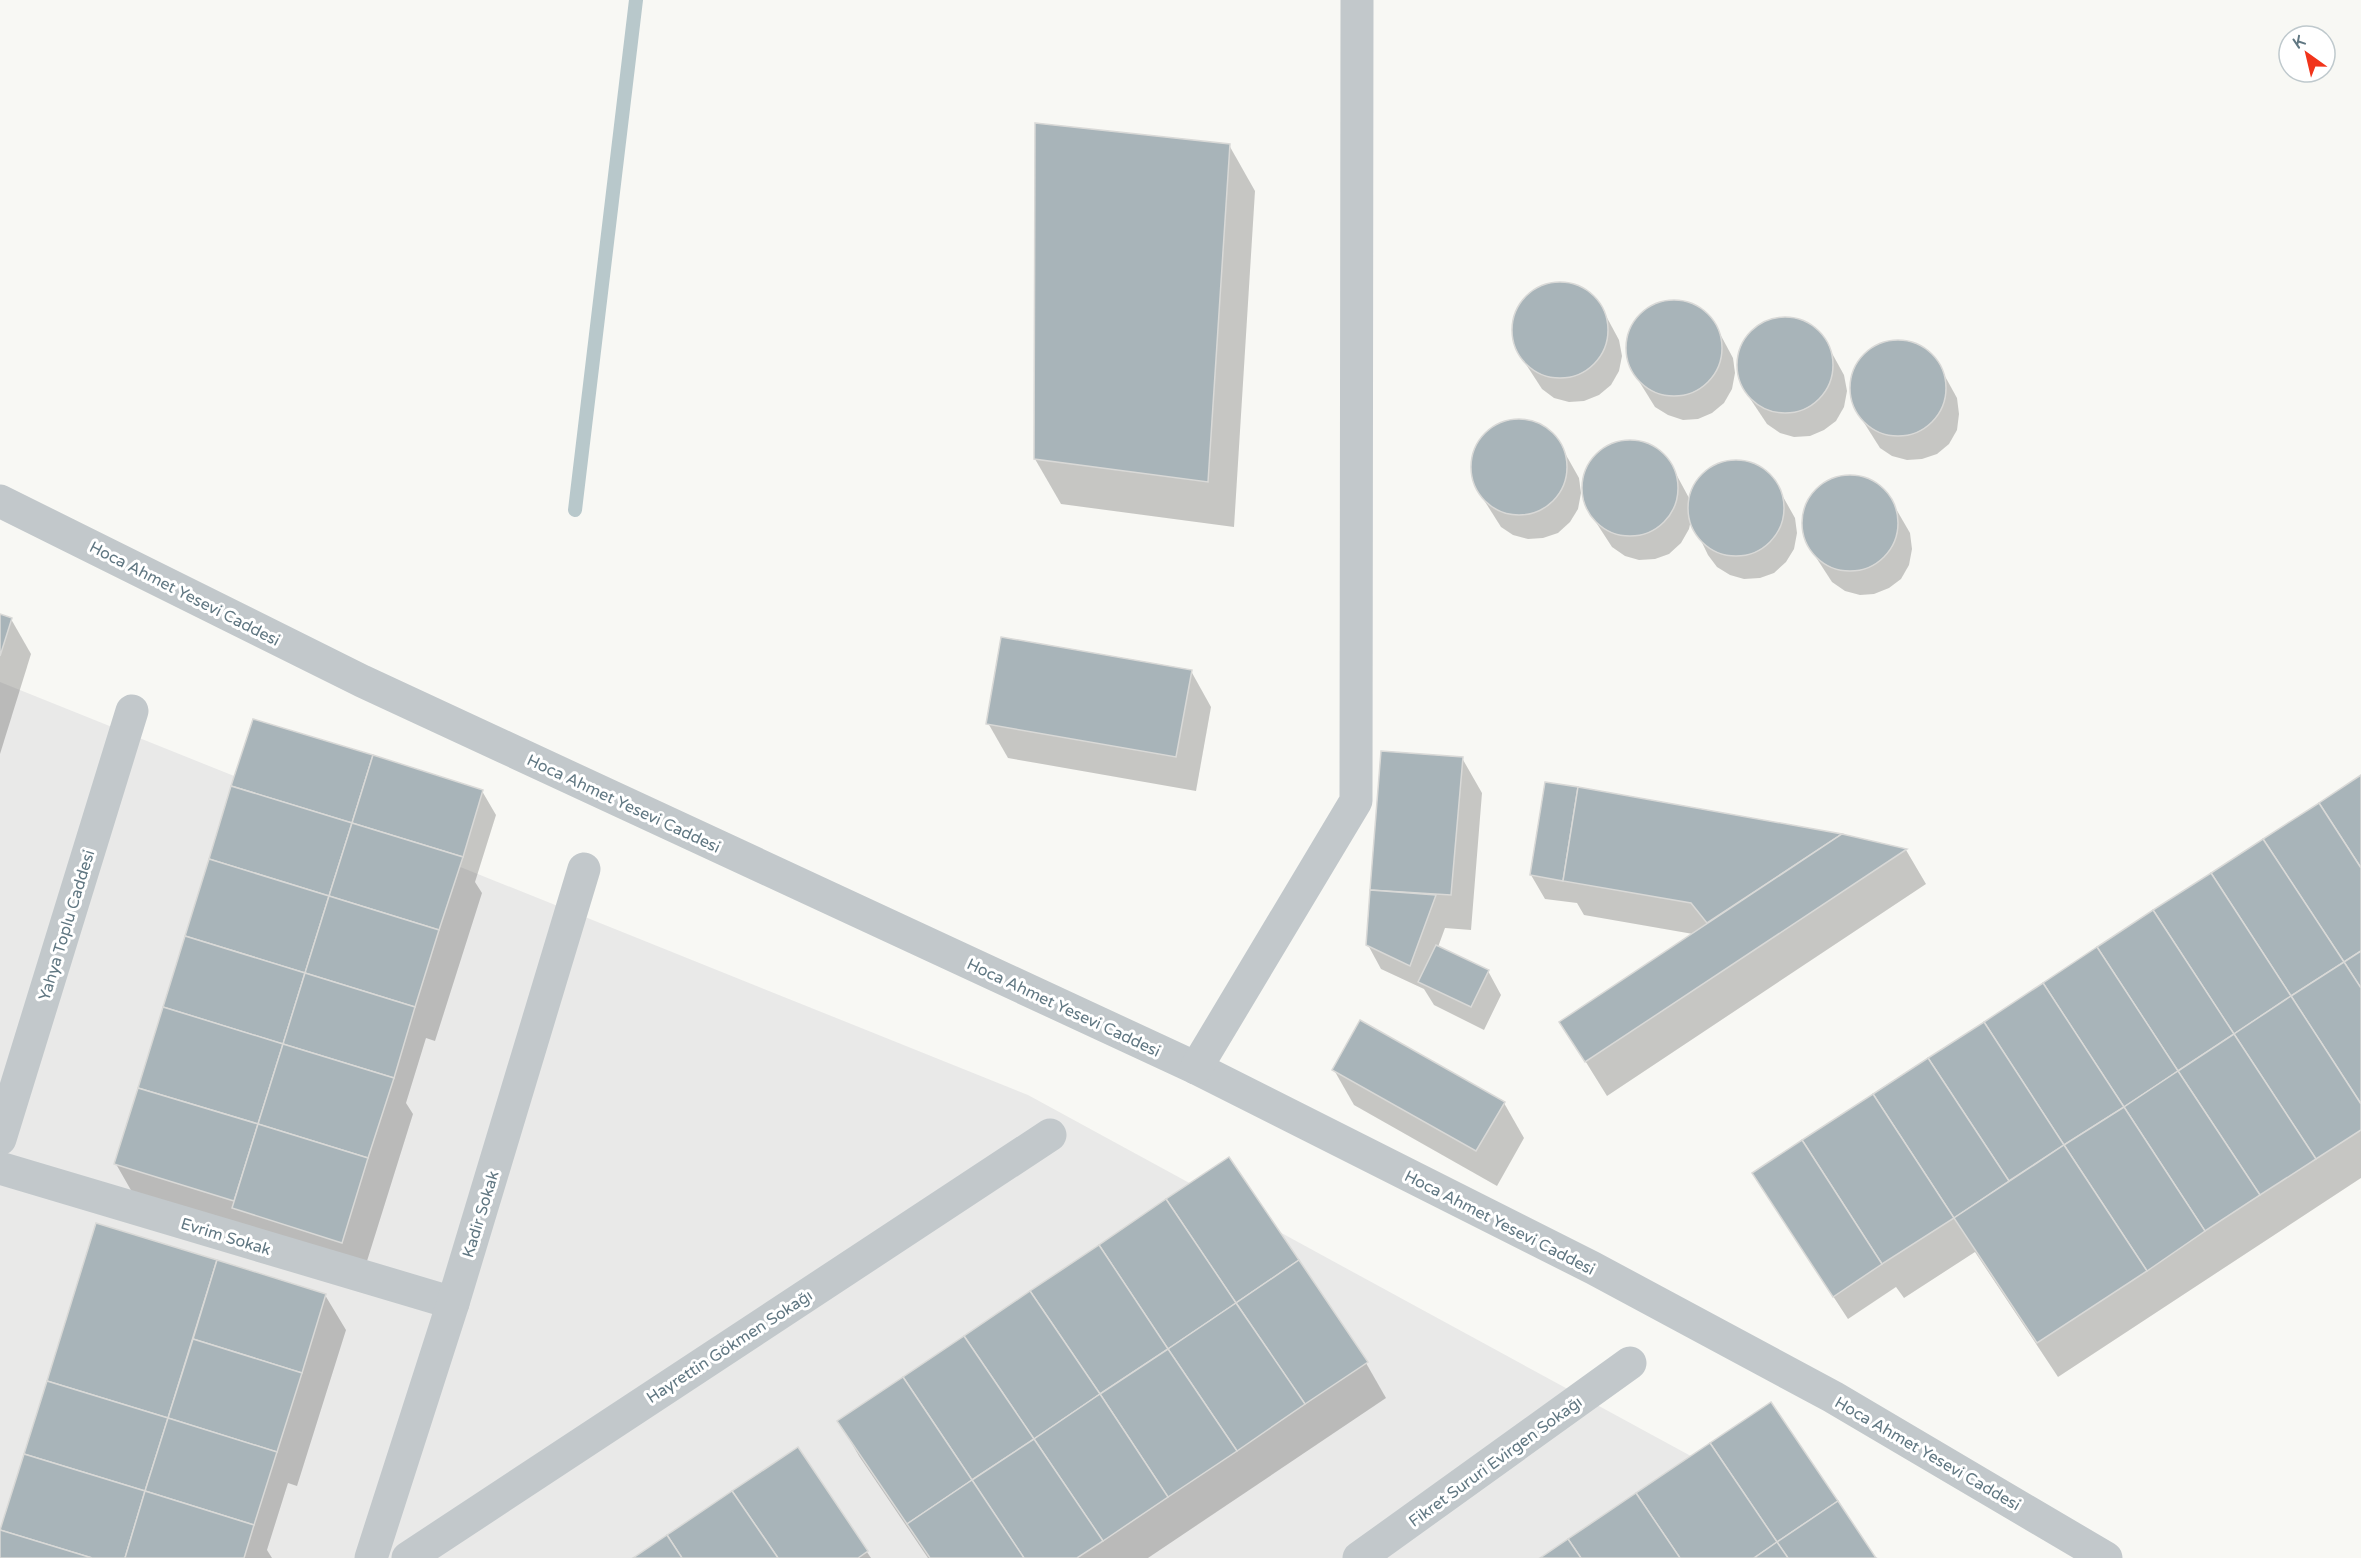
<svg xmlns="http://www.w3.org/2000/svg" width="2361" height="1558" font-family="'Varela Round',sans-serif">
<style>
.built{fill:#e9e9e8}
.shadow{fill:#0003}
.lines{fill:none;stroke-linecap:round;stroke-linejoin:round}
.stream{stroke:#b8c8cb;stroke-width:14}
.building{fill:#a8b4b9;stroke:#d9d9d7;stroke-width:1.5}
.minor{stroke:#c2c8cb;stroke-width:33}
.labels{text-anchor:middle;stroke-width:6;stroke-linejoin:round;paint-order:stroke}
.street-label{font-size:16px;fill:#607782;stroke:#fff}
</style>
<rect width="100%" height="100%" fill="#f8f8f4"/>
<polygon class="built" points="0,682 1028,1095 1878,1558 0,1558"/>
<g class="shadow">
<polygon points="1229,145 1255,191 1234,527 1061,504 1035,459"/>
<polygon points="1556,283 1572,284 1586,291 1598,301 1619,340 1622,356 1619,371 1611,385 1599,395 1584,401 1569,402 1554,398 1542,389 1518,352 1514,338 1513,322 1519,308 1528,296 1541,287"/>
<polygon points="1670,300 1686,302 1700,308 1712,319 1733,358 1735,373 1732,389 1724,403 1712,413 1698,419 1683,420 1668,415 1655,407 1632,370 1627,355 1627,340 1632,325 1642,313 1655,305"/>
<polygon points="1782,318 1797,320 1812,326 1823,337 1844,375 1847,391 1844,407 1836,421 1824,430 1810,436 1794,437 1780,433 1767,424 1743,388 1738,373 1738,357 1743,343 1753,331 1766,322"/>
<polygon points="1894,341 1910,343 1925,349 1936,360 1957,398 1959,414 1957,430 1949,444 1937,454 1922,459 1907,460 1892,456 1880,448 1856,410 1851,396 1851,381 1856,366 1865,354 1879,345"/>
<polygon points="1515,421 1531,422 1546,428 1557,439 1579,478 1581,493 1578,509 1570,522 1558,533 1543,538 1528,539 1513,535 1501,527 1477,489 1473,475 1473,460 1478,445 1487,433 1500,424"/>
<polygon points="1627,441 1642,442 1656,449 1668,459 1689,498 1694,485 1703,473 1717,465 1732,461 1748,462 1762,468 1773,479 1795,518 1797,533 1794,549 1786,562 1774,573 1760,578 1744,579 1730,575 1717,567 1708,555 1691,520 1689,529 1681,543 1669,554 1655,559 1639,560 1625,556 1612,547 1588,510 1583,495 1584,481 1589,466 1598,454 1611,445"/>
<polygon points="1846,476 1863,477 1877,484 1888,495 1910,533 1912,549 1909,565 1901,579 1889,588 1874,594 1860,595 1845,591 1832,582 1808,545 1804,531 1804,515 1809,501 1818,489 1831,480"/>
<polygon points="0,615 11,619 31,654 0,754"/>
<polygon points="1191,671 1211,707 1196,791 1008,758 988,723"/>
<polygon points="1382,752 1462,758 1482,793 1471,930 1445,928 1438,947 1488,971 1501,995 1484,1030 1434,1005 1424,989 1381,969 1368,945"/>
<polygon points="2361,777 2361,1178 2058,1377 1975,1252 1904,1298 1896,1287 1848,1319 1768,1197"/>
<polygon points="1577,789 1841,835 1906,850 1926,884 1607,1096 1561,1022 1693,934 1584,915 1577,903 1545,899 1531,875"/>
<polygon points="482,791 496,815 475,882 482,893 435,1041 426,1038 406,1103 413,1114 362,1277 136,1199 116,1164"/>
<polygon points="1334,1070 1504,1103 1524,1138 1497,1186 1354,1105"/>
<polygon points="97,1225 325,1295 346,1330 297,1486 288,1483 267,1550 272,1558 0,1558 0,1537"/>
<polygon points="1366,1363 1386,1398 1148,1558 928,1558 859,1456 839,1421"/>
<polygon points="798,1449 871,1558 635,1558"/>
</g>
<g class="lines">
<polyline class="stream" points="575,510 636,0"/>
</g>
<g class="building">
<polygon points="1035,123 1230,144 1208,482 1034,459"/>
<circle cx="1560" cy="330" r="48"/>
<circle cx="1674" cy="348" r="48"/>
<circle cx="1785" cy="365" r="48"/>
<circle cx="1898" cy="388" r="48"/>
<circle cx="1519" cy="467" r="48"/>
<circle cx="1630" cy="488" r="48"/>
<circle cx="1736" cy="508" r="48"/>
<circle cx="1850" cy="523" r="48"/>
<polygon points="0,614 12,618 0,656"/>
<polygon points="1001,637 1192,670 1176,757 986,724"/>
<polygon points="253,719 373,755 352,823 231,786"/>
<polygon points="1381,751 1463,757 1451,895 1370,890"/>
<polygon points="373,755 483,790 463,857 352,823"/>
<polygon points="2361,775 2361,868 2319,803"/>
<polygon points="1545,782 1578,787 1563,881 1530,875"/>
<polygon points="231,786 352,823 329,896 209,859"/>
<polygon points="1578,787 1842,834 1707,923 1691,903 1563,881"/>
<polygon points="2319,803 2361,868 2361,951 2344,962 2263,839"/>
<polygon points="352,823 463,857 439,930 329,896"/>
<polygon points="1842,834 1907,849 1585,1062 1559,1022"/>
<polygon points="2263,839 2344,962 2291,996 2211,873"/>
<polygon points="209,859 329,896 305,973 185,936"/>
<polygon points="2211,873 2291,996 2234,1034 2153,910"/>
<polygon points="1370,890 1436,895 1410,966 1366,945"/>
<polygon points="329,896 439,930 415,1007 305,973"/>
<polygon points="2153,910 2234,1034 2178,1071 2097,947"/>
<polygon points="185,936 305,973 283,1044 163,1007"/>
<polygon points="1436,945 1489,970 1471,1007 1418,982"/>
<polygon points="2097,947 2178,1071 2124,1107 2043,983"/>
<polygon points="2361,951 2361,988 2344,962"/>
<polygon points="2344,962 2361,988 2361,1104 2291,996"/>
<polygon points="305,973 415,1007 394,1078 283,1044"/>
<polygon points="2043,983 2124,1107 2064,1145 1984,1022"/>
<polygon points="2291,996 2361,1104 2361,1130 2316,1159 2234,1034"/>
<polygon points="163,1007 283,1044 258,1124 138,1088"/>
<polygon points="1360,1020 1505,1102 1476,1151 1332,1070"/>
<polygon points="1984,1022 2064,1145 2009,1181 1928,1058"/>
<polygon points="2234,1034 2316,1159 2260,1195 2178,1071"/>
<polygon points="283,1044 394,1078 368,1158 258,1124"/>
<polygon points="1928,1058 2009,1181 1954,1218 1873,1094"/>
<polygon points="2178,1071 2260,1195 2205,1231 2124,1107"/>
<polygon points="138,1088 258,1124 234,1201 114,1164"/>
<polygon points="1873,1094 1954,1218 1882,1264 1802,1140"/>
<polygon points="2124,1107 2205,1231 2147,1271 2064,1145"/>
<polygon points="258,1124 368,1158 342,1243 232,1208"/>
<polygon points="1802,1140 1882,1264 1833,1297 1752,1173"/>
<polygon points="2064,1145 2147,1271 2037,1343 1954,1218"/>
<polygon points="1229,1157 1299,1260 1236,1303 1166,1199"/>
<polygon points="1166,1199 1236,1303 1168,1349 1099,1245"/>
<polygon points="96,1223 217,1260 168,1418 47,1381"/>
<polygon points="1099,1245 1168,1349 1100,1394 1030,1291"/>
<polygon points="217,1260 326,1294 302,1373 193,1339"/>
<polygon points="1299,1260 1368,1362 1305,1404 1236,1303"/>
<polygon points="1030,1291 1100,1394 1034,1439 964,1336"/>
<polygon points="1236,1303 1305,1404 1237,1451 1168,1349"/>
<polygon points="964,1336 1034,1439 972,1480 903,1377"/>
<polygon points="193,1339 302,1373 277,1452 168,1418"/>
<polygon points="1168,1349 1237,1451 1168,1497 1100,1394"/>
<polygon points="903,1377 972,1480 907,1524 837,1421"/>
<polygon points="47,1381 168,1418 145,1491 24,1454"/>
<polygon points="1100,1394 1168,1497 1103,1541 1034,1439"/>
<polygon points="1771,1402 1838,1501 1777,1542 1710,1443"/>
<polygon points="168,1418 277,1452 254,1525 145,1491"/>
<polygon points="1034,1439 1103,1541 1077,1558 1024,1558 972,1480"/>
<polygon points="1710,1443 1777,1542 1754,1558 1680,1558 1636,1493"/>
<polygon points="798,1447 868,1551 858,1558 778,1558 732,1491"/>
<polygon points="24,1454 145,1491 125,1558 92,1558 0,1530"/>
<polygon points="972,1480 1024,1558 930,1558 907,1524"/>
<polygon points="145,1491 254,1525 244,1558 125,1558"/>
<polygon points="732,1491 778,1558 682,1558 667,1535"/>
<polygon points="1636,1493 1680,1558 1581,1558 1568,1539"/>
<polygon points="1838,1501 1876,1558 1788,1558 1777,1542"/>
<polygon points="0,1530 92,1558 0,1558"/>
<polygon points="667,1535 682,1558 633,1558"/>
<polygon points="1568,1539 1581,1558 1540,1558"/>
<polygon points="1777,1542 1788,1558 1754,1558"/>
</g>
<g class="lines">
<g class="minor">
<polyline points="0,501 362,681 1196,1068 1593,1268 1833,1397 2106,1558"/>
<polyline points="1196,1068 1356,801 1357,0"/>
<polyline points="0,1139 132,711"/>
<polyline points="0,1168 453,1303"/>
<polyline points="371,1558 453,1303 584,869"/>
<polyline points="408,1558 1050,1135"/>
<polyline points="1359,1558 1630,1363"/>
</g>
</g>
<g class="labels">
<g class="street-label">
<text transform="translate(185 593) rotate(27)" y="6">Hoca Ahmet Yesevi Caddesi</text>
<text transform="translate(624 803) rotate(25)" y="6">Hoca Ahmet Yesevi Caddesi</text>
<text transform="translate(66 925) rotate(-73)" y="6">Yahya Toplu Caddesi</text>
<text transform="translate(1064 1007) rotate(25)" y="6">Hoca Ahmet Yesevi Caddesi</text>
<text transform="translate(480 1214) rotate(-73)" y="6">Kadir Sokak</text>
<text transform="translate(1500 1222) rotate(27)" y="6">Hoca Ahmet Yesevi Caddesi</text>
<text transform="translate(226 1236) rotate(17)" y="6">Evrim Sokak</text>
<text transform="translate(729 1346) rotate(-33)" y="6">Hayrettin Gökmen Sokağı</text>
<text transform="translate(1928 1453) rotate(30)" y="6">Hoca Ahmet Yesevi Caddesi</text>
<text transform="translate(1495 1461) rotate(-36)" y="6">Fikret Sururi Evirgen Sokağı</text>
</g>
</g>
<g transform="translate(2307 54) rotate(326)"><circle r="28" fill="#ffffff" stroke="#bfc9cd" stroke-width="1.5"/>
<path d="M0-4.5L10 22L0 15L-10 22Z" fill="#f1341b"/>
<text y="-9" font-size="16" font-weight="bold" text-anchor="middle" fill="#607782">K</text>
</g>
</svg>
